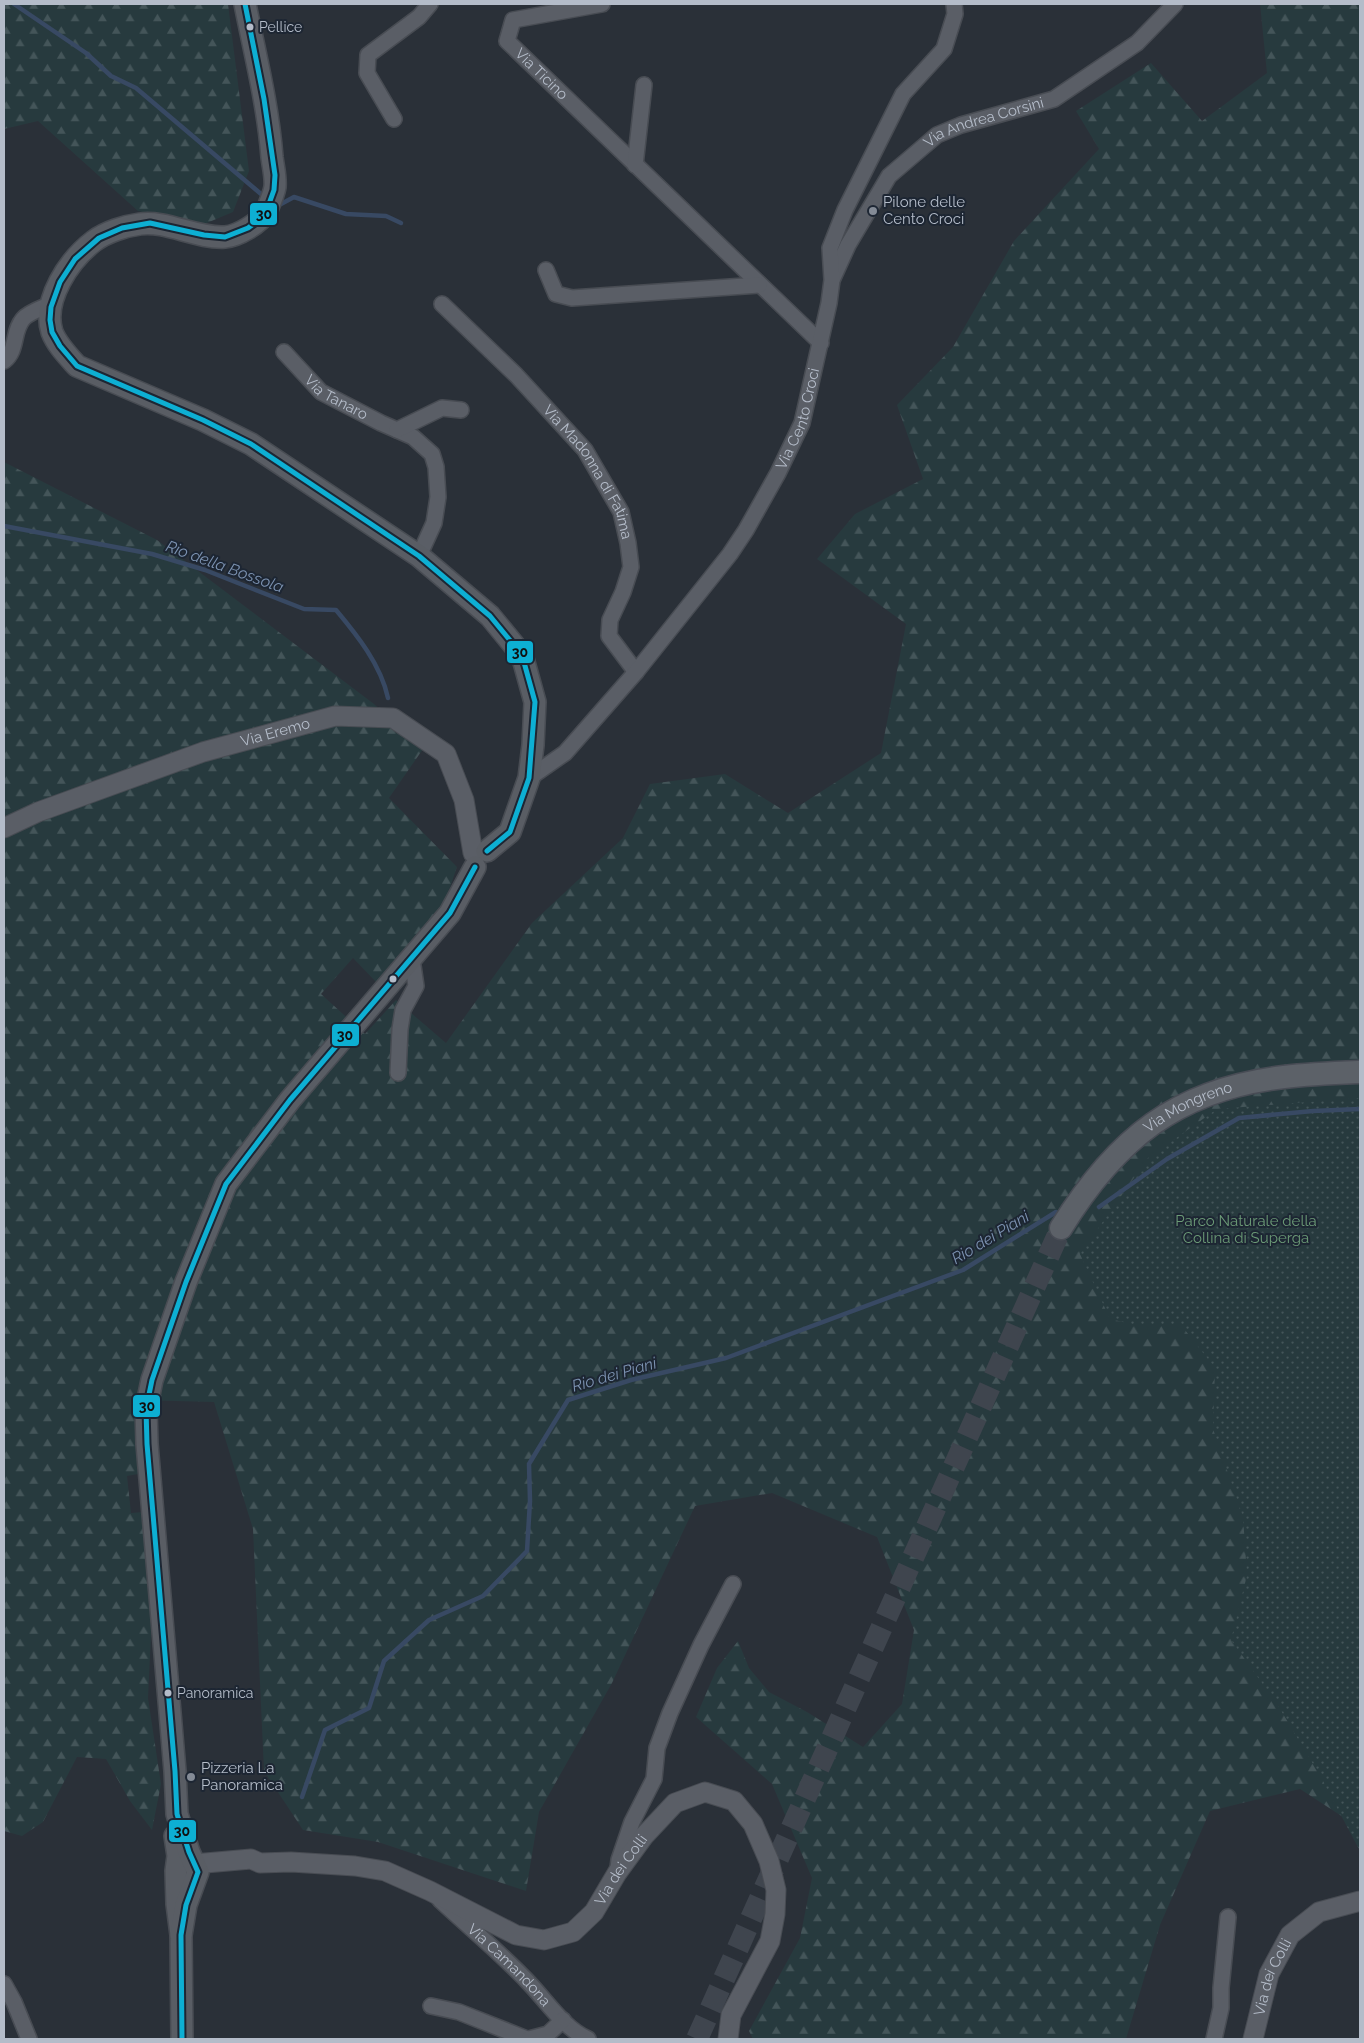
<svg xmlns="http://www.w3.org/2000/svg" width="1364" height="2043" font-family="Raleway,sans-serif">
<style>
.forest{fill:url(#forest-firs)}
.park{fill:url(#park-dots)}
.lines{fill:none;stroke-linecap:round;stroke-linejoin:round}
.stream{stroke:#384963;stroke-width:4.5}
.primary-tunnel{stroke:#3f454e;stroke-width:22;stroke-dasharray:22 11;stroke-linecap:butt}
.minor-casing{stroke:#484c53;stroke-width:18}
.tertiary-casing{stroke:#484c53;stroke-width:21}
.secondary-casing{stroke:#484c53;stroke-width:24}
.primary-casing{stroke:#484c55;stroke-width:25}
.minor{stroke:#5a5e66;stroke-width:15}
.tertiary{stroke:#5a5e66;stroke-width:19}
.secondary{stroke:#595d64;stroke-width:21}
.primary{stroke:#5c6168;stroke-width:22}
.bus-1-casing{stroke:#1d2633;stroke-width:9}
.bus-1{stroke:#0dafd3;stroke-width:5}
.bus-dot{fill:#b4bcc9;stroke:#1d2633;stroke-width:2}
.poi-dot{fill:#848b96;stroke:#1d2633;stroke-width:2}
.labels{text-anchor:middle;stroke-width:4;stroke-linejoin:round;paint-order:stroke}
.bus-label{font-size:14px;fill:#b4bcc9;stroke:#1d2633;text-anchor:start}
.street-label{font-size:15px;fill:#b4bcc9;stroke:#1d2633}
.poi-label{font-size:15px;fill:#b4bcc9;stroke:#1d2633;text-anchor:start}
.park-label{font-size:15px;fill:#6b9a76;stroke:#1d2633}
.water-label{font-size:16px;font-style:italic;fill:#7c92b1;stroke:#1d2633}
.line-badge{stroke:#1d2633;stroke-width:2}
.pale-badge-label{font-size:14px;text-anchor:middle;font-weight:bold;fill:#111}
</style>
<defs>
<pattern id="forest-firs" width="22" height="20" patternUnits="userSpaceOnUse" patternTransform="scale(1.25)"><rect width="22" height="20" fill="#273a3e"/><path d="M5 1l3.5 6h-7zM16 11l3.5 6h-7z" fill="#445559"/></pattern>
<pattern id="park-dots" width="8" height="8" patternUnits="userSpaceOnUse" patternTransform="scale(1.25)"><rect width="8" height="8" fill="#273a3e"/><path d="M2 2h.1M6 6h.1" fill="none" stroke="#445559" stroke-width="1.8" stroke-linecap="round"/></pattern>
</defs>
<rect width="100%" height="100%" fill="#2a3038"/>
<g class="forest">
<polygon points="4,4 228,4 249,171 233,212 202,225 138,211 38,121 4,129"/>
<polygon points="1260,4 1360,4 1360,1828 1300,1789 1210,1811 1160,1925 1126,2039 753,2039 749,2031 800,1938 812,1878 772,1784 696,1717 717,1668 738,1641 749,1668 769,1692 807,1712 863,1747 902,1704 914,1630 877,1537 772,1493 695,1506 612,1683 539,1812 526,1891 378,1842 303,1830 264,1771 253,1529 214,1402 137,1400 138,1474 127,1476 131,1513 143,1512 152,1613 148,1698 161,1784 152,1830 130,1801 106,1759 77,1757 43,1822 22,1836 4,1831 4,462 157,540 374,704 423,749 389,798 457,867 441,913 377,983 353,958 321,994 365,1034 396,1000 446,1043 532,923 623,838 650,784 725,774 788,813 881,753 906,624 817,559 855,514 923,479 897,405 953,347 1014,241 1099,149 1076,111 1151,63 1202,121 1267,73"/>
</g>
<polygon class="park" points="1360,1098 1360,1851 1319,1774 1277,1704 1231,1640 1247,1575 1243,1517 1213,1429 1215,1368 1181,1325 1136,1325 1110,1319 1080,1254 1148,1158 1217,1109"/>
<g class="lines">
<g class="stream">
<polyline points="14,4 86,53 111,76 136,88 261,194"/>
<polyline points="281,204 294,197 346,214 386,216 401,223"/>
<path d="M 4,526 L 152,554 L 205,570 L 304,609 L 336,610 C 357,635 381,665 388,698"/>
<polyline points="1099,1207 1167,1159 1239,1118 1313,1111 1360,1109"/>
<polyline points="302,1797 325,1730 369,1708 384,1661 429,1620 483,1596 527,1551 530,1501 529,1464 568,1400 631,1380 726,1358 963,1270 1056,1212"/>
</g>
<polyline class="primary-tunnel" points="697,2039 1061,1228"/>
<defs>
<g id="minor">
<path id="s1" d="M 602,4 L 513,20 L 507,41 L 821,343"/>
<polyline points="394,119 367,73 368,55 419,17 430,4"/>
<polyline points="635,165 644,85"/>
<polyline points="546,270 556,294 572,298 759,285"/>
<path id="s2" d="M 833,278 L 848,245 L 889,176 L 937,135 L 961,125 L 1054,99 L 1137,43 L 1175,4"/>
<path id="s3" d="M 442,304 L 516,375 L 585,450 L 621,512 L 628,543 L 631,567 L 623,592 L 610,620 L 609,636 L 636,672"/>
<path id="s4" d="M 284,352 L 321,392 L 381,423 L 413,437 L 432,454 L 436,467 L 438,497 L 434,523 L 419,556"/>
<path d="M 4,361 C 18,350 12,332 23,319 C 29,312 42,308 51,304"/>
<polyline points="397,430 442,408 461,410"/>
<path id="s5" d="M 529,778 L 565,753 L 636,672 L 730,554 L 746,530 L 778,473 L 802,423 L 829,303 L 832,280 L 830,248 L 845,210 L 903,94 L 944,49 L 955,14 L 954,4"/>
<polyline points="398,1073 400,1029 403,1010 416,986 412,959"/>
<polyline points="618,1868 619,1860 632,1822 654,1779 657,1748 670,1713 701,1645 733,1584"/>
<path id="s6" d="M 440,1900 C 470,1928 502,1954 530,1984 C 548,2003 564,2028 588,2039"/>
<polyline points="4,1984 14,2002 29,2039"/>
<polyline points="431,2006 459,2012 527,2039"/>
<polyline points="529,2039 548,2034 563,2020"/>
<polyline points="1214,2039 1221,2008 1221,1988 1228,1917"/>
</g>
<g id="tertiary">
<path id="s7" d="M 4,828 L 38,812 L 203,752 L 335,716 L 393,718 L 446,754 L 464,800 L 473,853"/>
<path id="s8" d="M 194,1864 L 251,1859 L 260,1863 L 291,1862 L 355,1866 L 385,1871 L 430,1891 L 516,1935 L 544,1940 L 573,1932 L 594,1912 L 617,1873 L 644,1836 L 675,1803 L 705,1792 L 734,1801 L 753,1824 L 769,1861 L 776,1890 L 775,1914 L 770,1941 L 731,2015 L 728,2039"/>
<path id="s9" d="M 1253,2039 L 1269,1974 L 1290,1935 L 1319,1912 L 1360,1901"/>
</g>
<g id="secondary">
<path d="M 245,4 C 255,54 268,105 272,157 C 273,166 276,177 275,187 C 274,194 269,205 266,212 C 260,223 238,236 225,237 C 197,239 166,220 140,224 C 125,226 106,232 94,241 C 69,260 42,300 52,332 C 57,345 68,356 77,366 L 203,420 L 251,444 L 419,556 L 490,616 L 522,655 L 535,702 L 533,745 L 529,778 L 510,832 L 487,851"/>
<polyline points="175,1836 178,1856 176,1871 177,1904 181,1935 182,2039"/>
<polyline points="181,1935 186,1905 198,1872 189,1852 177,1814 175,1771 147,1444 146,1409 152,1380 186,1282 226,1184 290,1100 450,913 475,867"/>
</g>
<g id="primary">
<path id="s10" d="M 1061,1228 C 1116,1139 1177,1089 1284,1077 C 1309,1074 1335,1073 1360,1072"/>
</g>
</defs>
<use href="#minor" class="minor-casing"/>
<use href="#tertiary" class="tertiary-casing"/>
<use href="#secondary" class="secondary-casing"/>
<use href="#primary" class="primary-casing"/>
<use href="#minor" class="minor"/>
<use href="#tertiary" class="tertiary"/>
<use href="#secondary" class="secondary"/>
<use href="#primary" class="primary"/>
<defs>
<g id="bus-1">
<polyline points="245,4 264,99 275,175 274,190 266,212 259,220 248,228 225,237 204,235 150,223 122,228 99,238 75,259 60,282 51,307 50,320 52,332 60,346 77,366 203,420 251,444 419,556 490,616 522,655 535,702 529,778 510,832 487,851"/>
<polyline points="182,2039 181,1935 186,1905 198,1872 189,1852 177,1814 175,1771 147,1444 146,1409 152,1380 186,1282 226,1184 290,1100 450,913 475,867"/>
</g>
</defs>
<use href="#bus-1" class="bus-1-casing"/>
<use href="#bus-1" class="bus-1"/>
</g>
<g class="bus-dot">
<circle cx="250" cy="27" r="4.5"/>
<circle cx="393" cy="979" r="4.5"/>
<circle cx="168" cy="1693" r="4.5"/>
</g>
<g class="poi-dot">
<circle cx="873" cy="211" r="5"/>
<circle cx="191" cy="1777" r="5"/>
</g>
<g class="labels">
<g class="bus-label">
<text x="259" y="32">Pellice</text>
<text x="177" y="1698">Panoramica</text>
</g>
<g class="street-label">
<text dy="5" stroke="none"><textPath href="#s1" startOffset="160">Via Ticino</textPath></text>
<text dy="5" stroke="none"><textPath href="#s2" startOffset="228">Via Andrea Corsini</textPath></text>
<text dy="5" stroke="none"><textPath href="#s4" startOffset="70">Via Tanaro</textPath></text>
<text dy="5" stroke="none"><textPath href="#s5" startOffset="455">Via Cento Croci</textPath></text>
<text dy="5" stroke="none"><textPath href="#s3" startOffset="225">Via Madonna di Fatima</textPath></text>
<text dy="5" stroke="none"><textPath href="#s7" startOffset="288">Via Eremo</textPath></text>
<text dy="5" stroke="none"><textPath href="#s10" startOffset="179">Via Mongreno</textPath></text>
<text dy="5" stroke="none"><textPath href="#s8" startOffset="476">Via dei Colli</textPath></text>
<text dy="5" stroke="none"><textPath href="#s6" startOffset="95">Via Camandona</textPath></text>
<text dy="5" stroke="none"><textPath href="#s9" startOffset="65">Via dei Colli</textPath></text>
</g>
<g class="poi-label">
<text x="883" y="207">Pilone delle<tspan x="883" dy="17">Cento Croci</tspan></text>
<text x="201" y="1773">Pizzeria La<tspan x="201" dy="17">Panoramica</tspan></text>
</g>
<g class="park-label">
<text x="1246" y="1226">Parco Naturale della<tspan x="1246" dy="17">Collina di Superga</tspan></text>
</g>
<g class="water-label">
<text transform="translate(225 566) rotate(20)" y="6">Rio della Bossola</text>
<text transform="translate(990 1237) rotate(-31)" y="6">Rio dei Piani</text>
<text transform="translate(614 1374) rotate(-16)" y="6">Rio dei Piani</text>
</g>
</g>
<g class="line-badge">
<rect x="249" y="202" width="29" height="24" rx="5" fill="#0dafd3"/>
<rect x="506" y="640" width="28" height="24" rx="5" fill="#0dafd3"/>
<rect x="331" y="1023" width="29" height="24" rx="5" fill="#0dafd3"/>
<rect x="132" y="1394" width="29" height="24" rx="5" fill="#0dafd3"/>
<rect x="168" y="1819" width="29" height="24" rx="5" fill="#0dafd3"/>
</g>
<g class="pale-badge-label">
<text x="264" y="219">30</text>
<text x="520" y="657">30</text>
<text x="345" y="1040">30</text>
<text x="147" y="1411">30</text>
<text x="182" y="1836">30</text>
</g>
<rect width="1364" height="2043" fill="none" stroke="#b4bcc9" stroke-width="10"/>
</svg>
